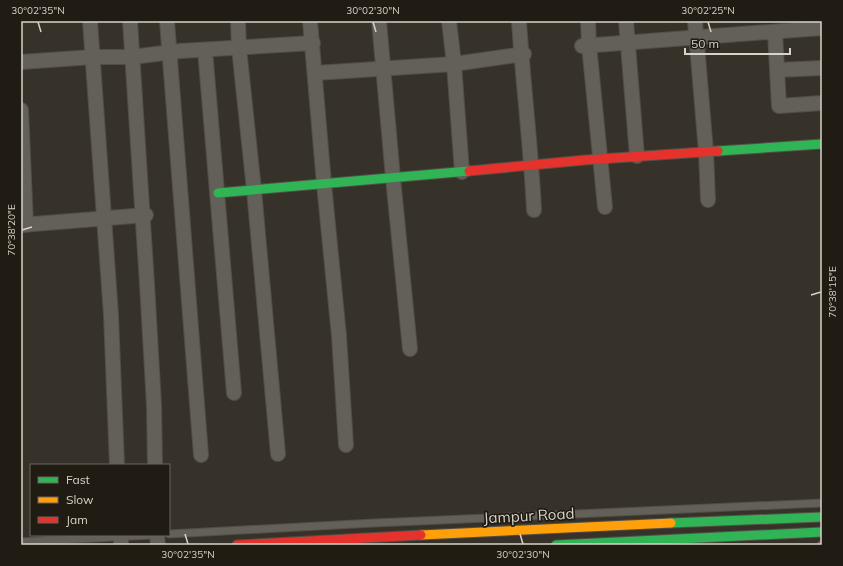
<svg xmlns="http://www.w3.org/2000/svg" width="843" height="566" font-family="Mulish,sans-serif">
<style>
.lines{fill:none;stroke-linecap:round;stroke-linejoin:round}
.lane-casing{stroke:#524e46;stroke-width:9}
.street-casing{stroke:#524e46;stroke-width:16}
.fast-casing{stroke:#524e46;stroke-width:11}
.slow-casing{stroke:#524e46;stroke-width:11}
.jam-casing{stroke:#524e46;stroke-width:11}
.lane{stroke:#635f59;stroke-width:7}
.street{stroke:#635f59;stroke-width:14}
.fast{stroke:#30b455;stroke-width:9}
.slow{stroke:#ff9f0a;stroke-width:9}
.jam{stroke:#e5322d;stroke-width:9}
.ticks{fill:none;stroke:#d8d2c8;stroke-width:1.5}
.labels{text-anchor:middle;stroke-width:3.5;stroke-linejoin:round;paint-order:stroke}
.street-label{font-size:15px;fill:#d8d2c8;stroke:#201c14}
.neatline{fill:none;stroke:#d8d2c8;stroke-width:1.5}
.ticks-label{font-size:10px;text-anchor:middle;fill:#d8d2c8}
</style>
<rect width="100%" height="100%" fill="#373229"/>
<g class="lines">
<defs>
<g id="lane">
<polyline points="169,534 374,523 822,503"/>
<polyline points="21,542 151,535"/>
<polyline points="821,545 822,545"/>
</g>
<g id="street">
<polyline points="90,21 111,315 117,465"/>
<polyline points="130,21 147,284 154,405 155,465"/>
<polyline points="167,21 201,455"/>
<polyline points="238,21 239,48 254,190 278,454"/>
<polyline points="310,21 324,184 339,336 346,445"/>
<polyline points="379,21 393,178 410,349"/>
<polyline points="449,21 454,64 462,172"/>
<path d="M 519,21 C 523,84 531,147 534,210"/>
<polyline points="588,21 589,45 605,207"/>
<polyline points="626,21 637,156"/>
<polyline points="695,21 706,152 708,200"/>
<polyline points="775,32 779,106 822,103"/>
<polyline points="582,46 822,28"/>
<polyline points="205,50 234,393"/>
<polyline points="21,62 93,57 132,57 180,51 313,43"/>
<polyline points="777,70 822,68"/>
<polyline points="315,73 454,64 524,54"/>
<polyline points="21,110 26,225"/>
<polyline points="21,225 146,215"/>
<polyline points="121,535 121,545"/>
<polyline points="157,535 158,545"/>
</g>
<g id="fast">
<polyline points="718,151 822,144"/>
<polyline points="218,193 469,171"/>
<polyline points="671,523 822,517"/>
<polyline points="556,545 822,532"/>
</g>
<polyline id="slow" points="421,535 671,523"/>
<g id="jam">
<polyline points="469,171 585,160 718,151"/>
<polyline points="237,545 421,535"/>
</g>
</defs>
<use href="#lane" class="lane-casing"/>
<use href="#street" class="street-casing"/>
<use href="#fast" class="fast-casing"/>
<use href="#slow" class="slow-casing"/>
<use href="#jam" class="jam-casing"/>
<use href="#lane" class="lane"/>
<use href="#street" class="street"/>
<use href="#fast" class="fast"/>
<use href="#slow" class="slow"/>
<use href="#jam" class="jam"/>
</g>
<path class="ticks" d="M 38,22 L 41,32M 373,22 L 376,32M 708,22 L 711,32M 22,230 L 32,227M 811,295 L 821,292M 185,534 L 188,544M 520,534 L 523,544"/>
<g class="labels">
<g class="street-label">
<text transform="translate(529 516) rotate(-3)" y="5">Jampur Road</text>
</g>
</g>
<rect width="843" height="566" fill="none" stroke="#201c14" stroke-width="44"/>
<rect x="30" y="464" width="140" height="72" fill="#201c14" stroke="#6a655c"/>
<rect x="38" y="477" width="20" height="6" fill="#30b455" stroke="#6a655c"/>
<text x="66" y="484" font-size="12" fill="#d8d2c8">Fast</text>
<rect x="38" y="497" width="20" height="6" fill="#ff9f0a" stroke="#6a655c"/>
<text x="66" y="504" font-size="12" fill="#d8d2c8">Slow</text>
<rect x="38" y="517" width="20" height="6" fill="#e5322d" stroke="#6a655c"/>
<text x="66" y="524" font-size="12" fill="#d8d2c8">Jam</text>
<path d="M685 48v6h105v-6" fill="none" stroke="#d8d2c8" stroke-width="2"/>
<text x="691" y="48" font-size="12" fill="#d8d2c8" stroke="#201c14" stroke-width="3" paint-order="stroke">50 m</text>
<rect x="22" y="22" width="799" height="522" class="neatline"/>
<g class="ticks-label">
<text x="38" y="14">30°02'35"N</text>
<text x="373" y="14">30°02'30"N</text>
<text x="708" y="14">30°02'25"N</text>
<text transform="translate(11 230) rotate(-90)" y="4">70°38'20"E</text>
<text transform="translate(832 292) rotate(-90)" y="4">70°38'15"E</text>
<text x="188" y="558">30°02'35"N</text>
<text x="523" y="558">30°02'30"N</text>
</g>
</svg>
